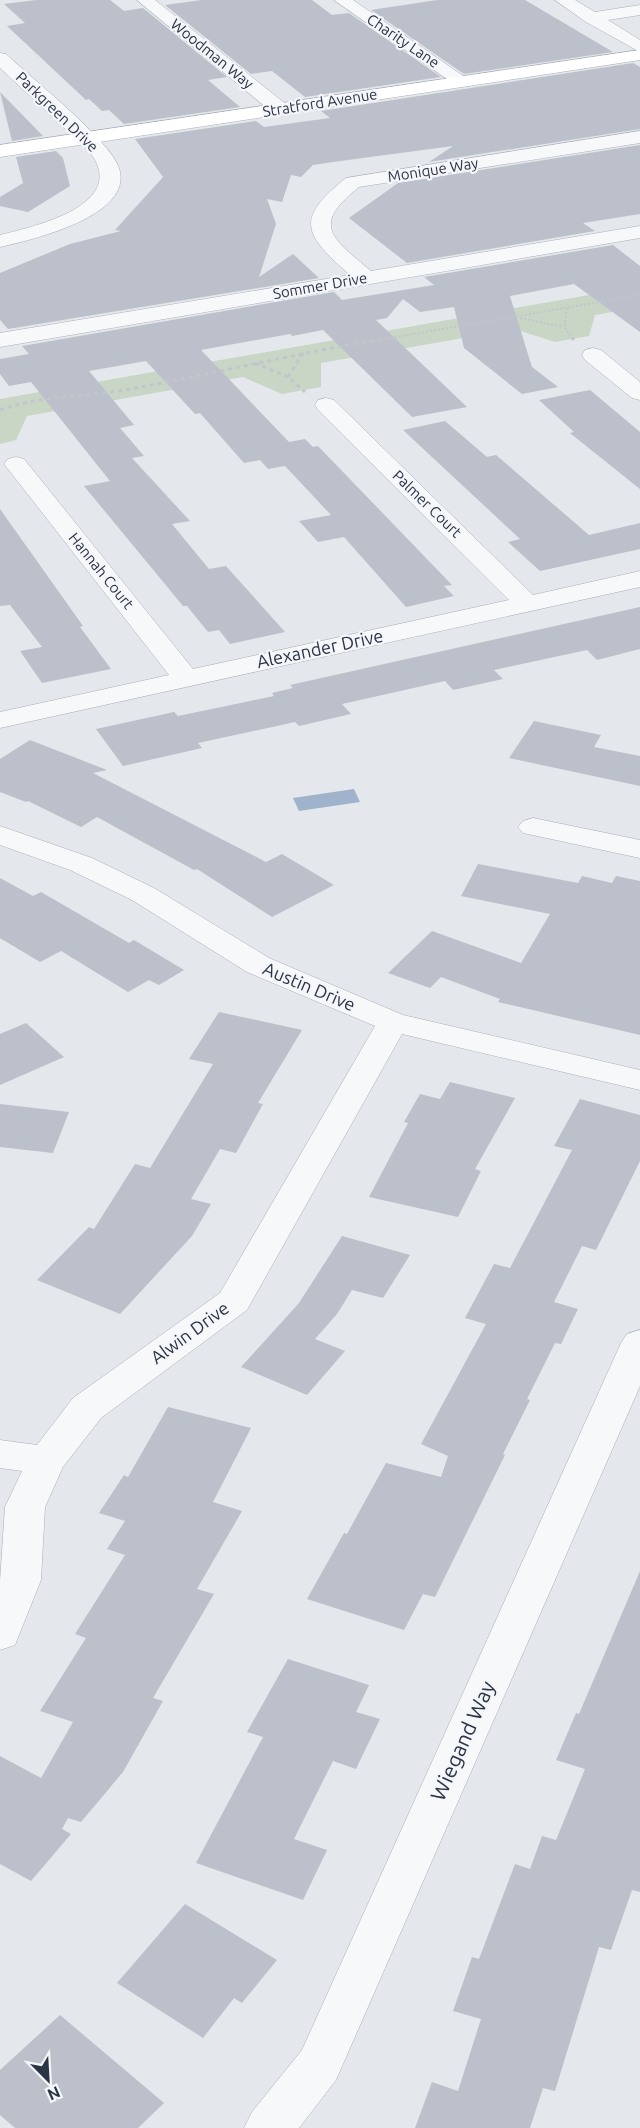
<svg xmlns="http://www.w3.org/2000/svg" width="640" height="2128" font-family="Ubuntu,sans-serif">
<style>
.green{fill:#c9d6c5}
.water{fill:#9fb4cc}
.building{fill:#bbc0ca}
.lines{fill:none;stroke-linecap:round;stroke-linejoin:round}
.street-casing{stroke:#a9aeb7;stroke-width:1}
.secondary-casing{stroke:#a9aeb7;stroke-width:1}
.path-far1{stroke:#c2c5cb;stroke-width:2;stroke-dasharray:2 2;stroke-linecap:butt}
.path{stroke:#c2c5cb;stroke-width:3;stroke-dasharray:4 4;stroke-linecap:butt}
.street{fill:#f7f8fa;fill-rule:evenodd}
.secondary{fill:#fff;fill-rule:evenodd}
.labels{text-anchor:middle;stroke-width:4.5;stroke-linejoin:round;paint-order:stroke}
.far-street-label{font-size:15px;fill:#2b3445;stroke:#f4f6f9}
.street-label{font-size:18px;fill:#2b3445;stroke:#f4f6f9}
.near-street-label{font-size:21px;fill:#2b3445;stroke:#f4f6f9}
</style>
<rect width="100%" height="100%" fill="#e4e7ec"/>
<polygon class="green" points="640,286 640,307 595,315 589,336 555,342 514,329 321,363 321,387 282,394 243,377 27,416 16,440 0,444 0,399"/>
<polygon class="water" points="354,789 360,802 299,811 293,798"/>
<g class="building">
<polygon points="36,0 110,0 124,11 143,8 227,77 208,80 240,107 124,124 109,110 102,111 89,99 86,100 7,26 25,23 4,4"/>
<polygon points="202,0 312,0 332,15 349,13 441,77 305,97 272,71 251,74 165,5"/>
<polygon points="437,0 525,0 613,52 464,74 371,10"/>
<polygon points="633,63 640,67 640,129 429,162 453,146 333,162 313,165 301,177 291,175 282,202 267,199 276,224 259,277 293,254 319,278 8,329 0,320 0,273 70,244 121,231 115,230 163,177 135,139 256,121 264,127 330,118 321,111"/>
<polygon points="0,92 43,136 12,141"/>
<polygon points="640,145 640,214 583,223 595,231 407,263 349,218 398,183"/>
<polygon points="56,151 63,158 70,186 28,212 0,206 0,197 23,183 16,157"/>
<polygon points="613,245 640,266 640,332 574,284 510,296 532,367 558,387 522,394 464,348 454,307 420,312 403,299 387,318 376,320 467,407 412,417 323,330 292,336 290,334 201,350 289,442 305,439 313,447 318,446 452,585 444,586 454,596 406,607 344,537 318,542 299,521 331,515 285,466 268,469 260,460 244,463 200,413 195,414 146,361 89,371 134,425 120,428 144,456 132,458 190,521 172,524 209,569 226,566 285,632 230,644 219,630 208,632 187,606 183,606 84,486 110,481 31,382 9,386 0,374 0,359 29,354 22,346 334,292 342,300 434,285 424,277"/>
<polygon points="590,390 640,432 640,489 570,433 574,432 539,400"/>
<polygon points="445,421 487,457 496,455 589,535 640,523 640,549 540,571 508,542 520,539 403,430"/>
<polygon points="0,509 83,626 80,627 111,669 42,683 20,651 42,647 10,605 0,606"/>
<polygon points="640,607 640,649 597,660 587,650 494,670 503,679 453,690 445,681 342,704 351,714 299,726 295,722 198,743 202,748 123,766 96,729 174,712 178,716 274,696 272,693 293,688 290,685"/>
<polygon points="534,721 601,735 594,747 640,756 640,786 509,758"/>
<polygon points="30,740 107,770 93,773 266,862 282,854 334,885 272,917 197,869 194,870 97,817 81,827 28,801 26,802 0,792 0,759"/>
<polygon points="478,864 578,883 582,876 612,883 616,876 640,881 640,1035 498,1002 500,999 441,977 430,988 388,973 432,931 521,963 550,914 461,896"/>
<polygon points="0,878 33,896 41,892 129,943 134,940 184,970 159,985 149,980 128,992 61,951 40,962 0,938"/>
<polygon points="219,1012 302,1030 258,1103 263,1104 236,1153 220,1149 191,1199 211,1204 192,1236 120,1314 37,1280 89,1227 94,1229 135,1164 150,1168 213,1064 189,1059"/>
<polygon points="26,1023 64,1057 0,1085 0,1034"/>
<polygon points="450,1082 515,1098 475,1169 481,1171 458,1217 369,1197 408,1123 404,1122 420,1094 440,1099"/>
<polygon points="580,1099 640,1115 640,1161 596,1250 582,1246 554,1302 578,1309 561,1344 555,1343 527,1399 530,1400 503,1454 505,1455 435,1597 423,1594 404,1630 307,1599 344,1533 347,1534 386,1463 441,1477 448,1456 421,1444 486,1324 465,1318 494,1264 510,1268 572,1150 554,1146"/>
<polygon points="0,1104 69,1112 53,1153 0,1147"/>
<polygon points="342,1236 410,1255 383,1298 352,1290 337,1314 315,1339 345,1351 307,1395 241,1367 299,1303"/>
<polygon points="168,1407 251,1428 213,1502 242,1511 197,1589 214,1594 153,1698 163,1701 123,1772 81,1822 68,1818 62,1829 71,1834 31,1881 0,1864 0,1756 41,1778 73,1722 40,1711 86,1638 75,1634 125,1555 107,1549 125,1521 99,1513 124,1475 128,1477"/>
<polygon points="640,1571 640,1892 632,1890 611,1950 599,1947 555,2091 543,2088 530,2128 415,2128 432,2082 458,2091 481,2019 453,2011 472,1957 479,1959 515,1864 530,1869 542,1836 556,1840 585,1769 556,1760 576,1713 579,1714"/>
<polygon points="288,1659 369,1685 356,1712 380,1719 356,1769 333,1761 294,1839 327,1850 303,1900 196,1863 263,1737 247,1732"/>
<polygon points="185,1904 277,1960 242,2003 234,1998 203,2038 117,1983"/>
<polygon points="60,2015 164,2103 138,2128 15,2128 0,2115 0,2070"/>
</g>
<g class="lines">
<defs>
<g id="street">
<polygon points="137,0 155,0 287,105 289,109 287,113 273,113"/>
<polygon points="334,0 353,0 472,82 469,86 457,86"/>
<polygon points="555,0 575,0 595,12 640,5 640,15 608,20 640,40 640,52 586,22"/>
<path d="M 0,53 L 6,54 C 30,77 111,141 119,168 C 135,216 31,240 0,247 L 0,235 C 37,226 131,204 89,151 L 0,68 Z"/>
<path d="M 640,131 L 640,143 L 359,187 C 310,226 332,238 371,271 L 640,226 L 640,238 L 0,347 L 0,333 L 350,275 C 304,235 294,219 346,178 Z"/>
<polygon points="593,348 601,350 640,382 640,400 632,398 585,360 582,355 585,350"/>
<polygon points="326,398 334,400 533,595 640,571 640,587 0,728 0,712 169,675 8,469 4,464 8,459 16,457 24,459 193,669 509,600 318,410 315,405 318,400"/>
<polygon points="533,818 640,840 640,858 523,833 518,827 523,821"/>
<polygon points="0,826 92,858 154,888 269,958 403,1015 640,1070 640,1090 402,1034 247,1310 101,1418 63,1467 45,1507 41,1580 15,1645 0,1650 0,1581 5,1507 22,1471 0,1468 0,1440 37,1445 73,1398 220,1293 375,1026 247,972 132,900 70,870 0,845"/>
<polygon points="640,1330 640,1386 336,2080 299,2128 244,2128 252,2112 302,2050 621,1343 627,1334"/>
</g>
<polygon id="secondary" points="640,50 640,60 0,157 0,145"/>
</defs>
<use href="#street" class="street-casing"/>
<use href="#secondary" class="secondary-casing"/>
<g class="path-far1">
<path d="M 568,308 C 564,322 562,329 574,340"/>
<polyline points="520,318 563,327"/>
<polyline points="379,340 640,295"/>
</g>
<g class="path">
<polyline points="572,338 574,340"/>
<polyline points="303,353 288,377 305,392"/>
<polyline points="255,363 288,377"/>
<path d="M 0,410 C 42,395 86,397 130,389 C 217,373 302,352 389,338"/>
</g>
<use href="#street" class="street"/>
<use href="#secondary" class="secondary"/>
</g>
<g class="labels">
<g class="far-street-label">
<text transform="translate(403 41) rotate(34)" y="5">Charity Lane</text>
<text transform="translate(212 54) rotate(39)" y="5">Woodman Way</text>
<text transform="translate(320 103) rotate(-9)" y="5">Stratford Avenue</text>
<text transform="translate(57 112) rotate(44)" y="5">Parkgreen Drive</text>
<text transform="translate(433 170) rotate(-9)" y="5">Monique Way</text>
<text transform="translate(320 286) rotate(-10)" y="5">Sommer Drive</text>
<text transform="translate(427 504) rotate(44)" y="5">Palmer Court</text>
<text transform="translate(101 571) rotate(51)" y="5">Hannah Court</text>
</g>
<g class="street-label">
<text transform="translate(320 649) rotate(-12)" y="6">Alexander Drive</text>
<text transform="translate(309 987) rotate(23)" y="6">Austin Drive</text>
<text transform="translate(190 1333) rotate(-36)" y="6">Alwin Drive</text>
</g>
<g class="near-street-label">
<text transform="translate(463 1741) rotate(-66)" y="7">Wiegand Way</text>
</g>
</g>
<g transform="translate(48 2080) rotate(156)" stroke="#f4f6f9" stroke-width="4.5" paint-order="stroke">
<path d="M0-4.5L10 22L0 15L-10 22Z" fill="#2b3445"/>
<text y="-9" font-size="16" font-weight="bold" text-anchor="middle" fill="#2b3445">N</text>
</g>
</svg>
